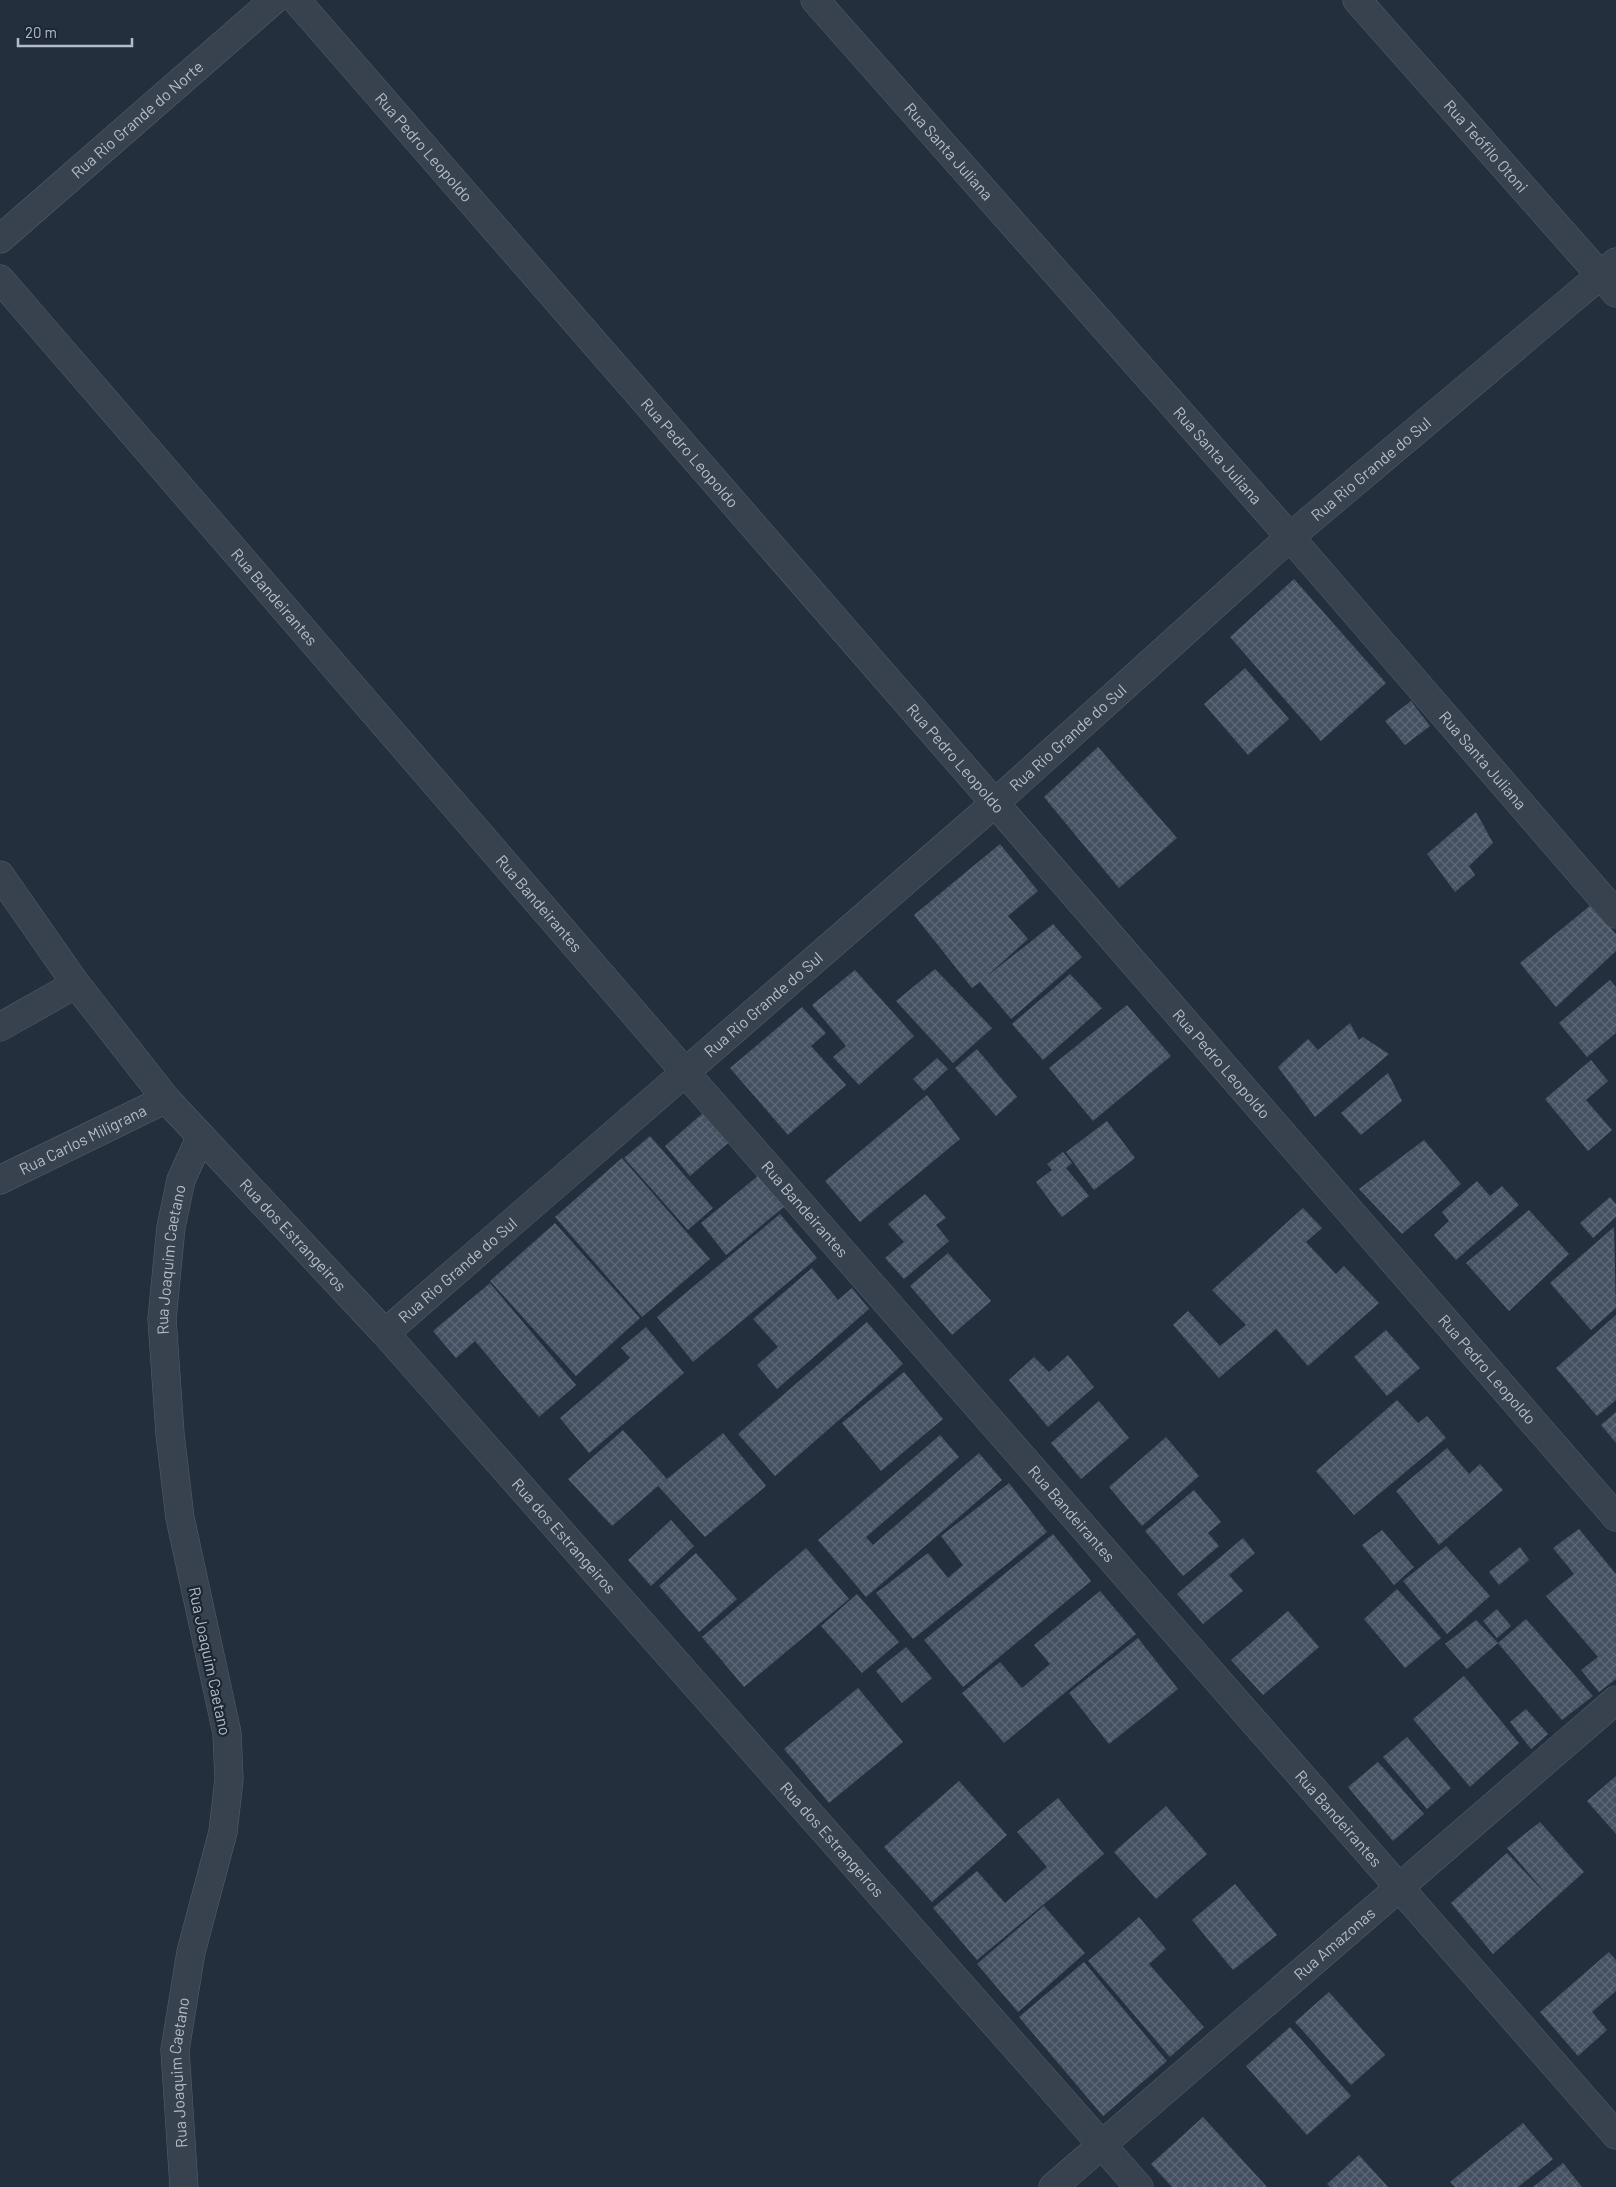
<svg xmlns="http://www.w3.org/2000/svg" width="1616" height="2187" font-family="Barlow,sans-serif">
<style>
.building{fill:url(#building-cross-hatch)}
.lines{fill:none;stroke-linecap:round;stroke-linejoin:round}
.minor-casing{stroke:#565f6c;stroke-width:29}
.minor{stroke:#38414e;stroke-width:28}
.labels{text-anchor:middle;stroke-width:4.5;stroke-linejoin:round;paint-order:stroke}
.street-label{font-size:16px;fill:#b4bcc9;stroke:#1d2633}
</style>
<defs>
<pattern id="building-cross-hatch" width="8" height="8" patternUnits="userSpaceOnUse" patternTransform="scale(1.25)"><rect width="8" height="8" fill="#455162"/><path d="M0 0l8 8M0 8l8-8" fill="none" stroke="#5d6877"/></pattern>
</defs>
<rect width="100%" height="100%" fill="#242f3e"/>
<g class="building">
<polygon points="1294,579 1386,683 1321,741 1230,637"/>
<polygon points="1245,668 1289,719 1248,755 1204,704"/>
<polygon points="1411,701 1430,726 1405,745 1385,721"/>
<polygon points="1098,747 1177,838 1119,888 1044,797"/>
<polygon points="1476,812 1493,843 1469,866 1475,875 1455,892 1427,854"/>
<polygon points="1000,844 1038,891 1008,916 1028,939 987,976 1053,924 1082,957 1011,1019 980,982 972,988 914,915"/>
<polygon points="1591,905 1616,934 1616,951 1556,1007 1520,963"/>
<polygon points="935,969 992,1028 953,1063 896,1001"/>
<polygon points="855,970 914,1036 859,1085 833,1057 846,1046 812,1005"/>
<polygon points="1070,974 1102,1008 1043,1060 1012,1024"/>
<polygon points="1610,980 1616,987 1616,1033 1587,1057 1559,1023"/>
<polygon points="1127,1005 1171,1056 1093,1121 1049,1068"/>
<polygon points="802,1007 826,1033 811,1046 846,1085 788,1135 730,1068"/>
<polygon points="1350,1023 1359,1040 1363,1037 1389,1054 1315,1117 1278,1067 1308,1039 1318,1050"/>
<polygon points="977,1049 1017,1097 996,1116 955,1068"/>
<polygon points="937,1058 948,1069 924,1091 913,1079"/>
<polygon points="1591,1060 1608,1081 1586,1100 1612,1130 1588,1151 1545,1099"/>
<polygon points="1388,1073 1402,1101 1361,1135 1341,1113"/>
<polygon points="927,1095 960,1139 860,1222 825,1181"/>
<polygon points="710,1107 735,1137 690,1176 665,1146"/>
<polygon points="1107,1121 1135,1158 1094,1190 1066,1152"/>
<polygon points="650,1136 713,1208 688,1230 624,1158"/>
<polygon points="1424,1140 1461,1184 1402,1234 1359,1189"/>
<polygon points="1063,1152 1072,1163 1066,1168 1089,1196 1062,1217 1036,1182 1052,1170 1047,1164"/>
<polygon points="622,1158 710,1259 642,1317 555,1217"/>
<polygon points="759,1175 785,1206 726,1255 701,1223"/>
<polygon points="1477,1181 1490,1196 1502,1186 1519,1205 1456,1260 1434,1235 1449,1221 1442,1212"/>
<polygon points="925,1194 946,1218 936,1225 949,1241 904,1279 885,1258 904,1242 888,1224"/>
<polygon points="1610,1197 1616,1204 1616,1217 1593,1238 1580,1223"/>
<polygon points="1303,1208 1322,1228 1306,1242 1336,1274 1344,1266 1379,1303 1308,1366 1276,1329 1219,1378 1173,1325 1188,1311 1220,1346 1246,1325 1212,1290"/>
<polygon points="1529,1210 1569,1254 1509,1311 1466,1263"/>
<polygon points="780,1214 817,1258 693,1362 657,1317"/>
<polygon points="555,1223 640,1318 576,1376 490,1281"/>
<polygon points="1614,1227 1616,1308 1591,1330 1550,1283"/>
<polygon points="948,1253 991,1301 952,1335 910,1286"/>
<polygon points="812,1268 838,1300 852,1288 869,1309 777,1389 757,1365 778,1347 753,1319"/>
<polygon points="490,1283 576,1385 539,1417 475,1341 456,1358 433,1331"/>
<polygon points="1616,1315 1616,1400 1597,1416 1556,1368"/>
<polygon points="867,1322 903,1364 775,1476 738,1434"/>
<polygon points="646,1327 684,1373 589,1453 560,1418 630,1358 621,1348"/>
<polygon points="1386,1330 1420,1368 1387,1396 1354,1357"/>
<polygon points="1068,1355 1094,1387 1048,1427 1009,1380 1034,1357 1049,1372"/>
<polygon points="904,1372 943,1419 881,1471 842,1423"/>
<polygon points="1397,1400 1418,1423 1427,1416 1446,1438 1354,1515 1316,1471"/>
<polygon points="1099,1401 1129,1438 1081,1479 1051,1443"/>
<polygon points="1616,1412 1616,1443 1601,1425"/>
<polygon points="623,1430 667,1479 723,1433 766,1486 705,1537 658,1486 612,1526 568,1479"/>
<polygon points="940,1435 959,1457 866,1537 873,1545 979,1453 1002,1480 866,1597 818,1540"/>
<polygon points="1166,1437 1199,1476 1142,1526 1109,1487"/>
<polygon points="1447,1448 1469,1474 1480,1464 1503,1490 1439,1545 1396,1491"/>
<polygon points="1009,1483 1047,1532 913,1639 876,1593 928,1553 948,1578 963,1565 941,1536"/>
<polygon points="1194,1490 1221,1522 1208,1533 1219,1546 1183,1576 1145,1531"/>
<polygon points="671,1520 694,1546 651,1586 628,1560"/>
<polygon points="1579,1529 1616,1574 1616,1679 1599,1692 1581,1670 1598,1657 1546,1596 1574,1574 1553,1548"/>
<polygon points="1382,1530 1414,1567 1394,1585 1362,1545"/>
<polygon points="1053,1534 1091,1581 963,1687 924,1640"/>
<polygon points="1243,1538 1255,1553 1229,1575 1243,1591 1203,1624 1177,1594"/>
<polygon points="1446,1546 1490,1596 1447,1634 1403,1581"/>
<polygon points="1520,1547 1529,1560 1499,1585 1489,1572"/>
<polygon points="806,1548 849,1599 744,1687 702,1637"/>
<polygon points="696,1553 737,1599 699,1632 659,1586"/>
<polygon points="1397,1589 1441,1638 1405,1668 1364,1619"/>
<polygon points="1100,1591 1136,1634 1004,1743 962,1693 1000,1662 1022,1688 1050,1664 1034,1645"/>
<polygon points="857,1594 899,1642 862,1673 821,1626"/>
<polygon points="1497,1609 1511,1626 1497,1638 1483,1621"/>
<polygon points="1288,1611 1319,1647 1263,1695 1231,1660"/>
<polygon points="1526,1619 1593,1696 1562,1720 1498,1643"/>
<polygon points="1476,1620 1498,1643 1467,1669 1445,1644"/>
<polygon points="1138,1638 1178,1689 1109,1744 1069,1693"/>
<polygon points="906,1647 932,1678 902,1703 876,1671"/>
<polygon points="1464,1676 1519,1743 1470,1787 1413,1719"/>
<polygon points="858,1688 903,1742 829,1803 784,1749"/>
<polygon points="1526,1709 1548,1734 1531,1749 1510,1722"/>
<polygon points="1407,1737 1451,1788 1427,1809 1383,1757"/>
<polygon points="1378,1762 1424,1814 1393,1841 1348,1787"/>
<polygon points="1616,1776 1616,1834 1587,1801"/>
<polygon points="959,1781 1007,1835 932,1902 884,1847"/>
<polygon points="1058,1798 1104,1854 977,1960 933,1908 977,1871 1005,1903 1047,1867 1017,1832"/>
<polygon points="1166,1806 1207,1854 1156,1899 1114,1852"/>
<polygon points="1540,1822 1584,1872 1493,1954 1451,1903 1507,1853 1547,1895 1507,1848"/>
<polygon points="1235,1884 1277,1935 1233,1970 1192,1920"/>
<polygon points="1044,1906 1085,1953 1018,2012 977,1964"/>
<polygon points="1139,1917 1166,1949 1149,1964 1204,2027 1170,2057 1088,1961"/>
<polygon points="1609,1952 1616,1960 1616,1991 1592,2012 1607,2030 1578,2056 1540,2012"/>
<polygon points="1084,1962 1167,2061 1103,2116 1019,2017"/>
<polygon points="1329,1992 1385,2055 1351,2085 1295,2022"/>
<polygon points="1290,2027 1351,2096 1307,2135 1246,2066"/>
<polygon points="1203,2117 1267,2187 1172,2187 1151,2164"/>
<polygon points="1523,2123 1553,2159 1518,2187 1455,2187 1450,2182"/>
<polygon points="1359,2155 1388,2187 1330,2187 1327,2184"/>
<polygon points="1563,2163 1582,2187 1533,2187"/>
</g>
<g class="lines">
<defs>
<g id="minor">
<path id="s1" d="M 296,0 L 1616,1517"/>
<path id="s2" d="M 815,0 L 1290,537 L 1616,914"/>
<path id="s3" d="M 1357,0 L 1616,293"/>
<path id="s4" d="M 0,239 L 274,0"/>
<path id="s5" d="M 0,279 L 684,1071 L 1616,2135"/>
<path id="s6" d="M 0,875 L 76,984 L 166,1099 L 385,1333 L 1139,2187"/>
<polyline points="0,1027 76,984"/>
<path id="s7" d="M 0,1180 L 166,1099"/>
<path id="s8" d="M 385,1333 L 995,803 L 1290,537 L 1616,262"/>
<path id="s9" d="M 184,2187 L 175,2050 L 191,1952 L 223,1832 L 229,1779 L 227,1733 L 180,1518 L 170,1434 L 162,1319 L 171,1227 L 181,1180 L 201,1136"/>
<path id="s10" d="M 1053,2187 L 1616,1700"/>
</g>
</defs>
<use href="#minor" class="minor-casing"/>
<use href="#minor" class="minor"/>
</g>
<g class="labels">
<g class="street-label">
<text dy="6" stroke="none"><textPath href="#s4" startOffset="182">Rua Rio Grande do Norte</textPath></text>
<text dy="6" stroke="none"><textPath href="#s3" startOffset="195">Rua Teófilo Otoni</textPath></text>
<text dy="6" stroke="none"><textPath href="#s1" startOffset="195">Rua Pedro Leopoldo</textPath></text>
<text dy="6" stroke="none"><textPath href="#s2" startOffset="202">Rua Santa Juliana</textPath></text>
<text dy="6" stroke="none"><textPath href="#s1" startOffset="600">Rua Pedro Leopoldo</textPath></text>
<text dy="6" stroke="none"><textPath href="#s2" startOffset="608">Rua Santa Juliana</textPath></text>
<text dy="6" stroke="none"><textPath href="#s8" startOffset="1311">Rua Rio Grande do Sul</textPath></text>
<text dy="6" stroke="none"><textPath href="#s5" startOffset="420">Rua Bandeirantes</textPath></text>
<text dy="6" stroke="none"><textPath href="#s8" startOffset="906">Rua Rio Grande do Sul</textPath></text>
<text dy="6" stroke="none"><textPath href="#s1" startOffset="1005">Rua Pedro Leopoldo</textPath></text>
<text dy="6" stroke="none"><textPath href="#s2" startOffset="1012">Rua Santa Juliana</textPath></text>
<text dy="6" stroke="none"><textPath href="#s5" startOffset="825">Rua Bandeirantes</textPath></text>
<text dy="6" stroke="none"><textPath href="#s8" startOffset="501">Rua Rio Grande do Sul</textPath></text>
<text dy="6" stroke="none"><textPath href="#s1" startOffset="1410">Rua Pedro Leopoldo</textPath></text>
<text dy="6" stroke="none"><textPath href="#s7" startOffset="92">Rua Carlos Miligrana</textPath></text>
<text dy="6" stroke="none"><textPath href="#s5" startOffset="1230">Rua Bandeirantes</textPath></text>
<text dy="6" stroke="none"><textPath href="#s6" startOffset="465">Rua dos Estrangeiros</textPath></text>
<text dy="6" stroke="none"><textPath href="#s9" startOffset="940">Rua Joaquim Caetano</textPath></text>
<text dy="6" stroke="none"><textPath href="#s8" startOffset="96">Rua Rio Grande do Sul</textPath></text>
<text dy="6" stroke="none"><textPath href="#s1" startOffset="1815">Rua Pedro Leopoldo</textPath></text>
<text dy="6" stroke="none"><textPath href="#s5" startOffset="1635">Rua Bandeirantes</textPath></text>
<text dy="6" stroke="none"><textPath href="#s6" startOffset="870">Rua dos Estrangeiros</textPath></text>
<text transform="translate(210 1661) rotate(78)" y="6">Rua Joaquim Caetano</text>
<text dy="6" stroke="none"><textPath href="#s5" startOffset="2040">Rua Bandeirantes</textPath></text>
<text dy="6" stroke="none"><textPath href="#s6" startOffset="1275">Rua dos Estrangeiros</textPath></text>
<text dy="6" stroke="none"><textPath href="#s10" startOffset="372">Rua Amazonas</textPath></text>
<text dy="6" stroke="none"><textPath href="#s9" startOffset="115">Rua Joaquim Caetano</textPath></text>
</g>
</g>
<path d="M18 38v8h114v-8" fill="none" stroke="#b4bcc9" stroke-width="2.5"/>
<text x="25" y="38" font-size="15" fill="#b4bcc9" stroke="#1d2633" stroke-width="4" paint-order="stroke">20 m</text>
</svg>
